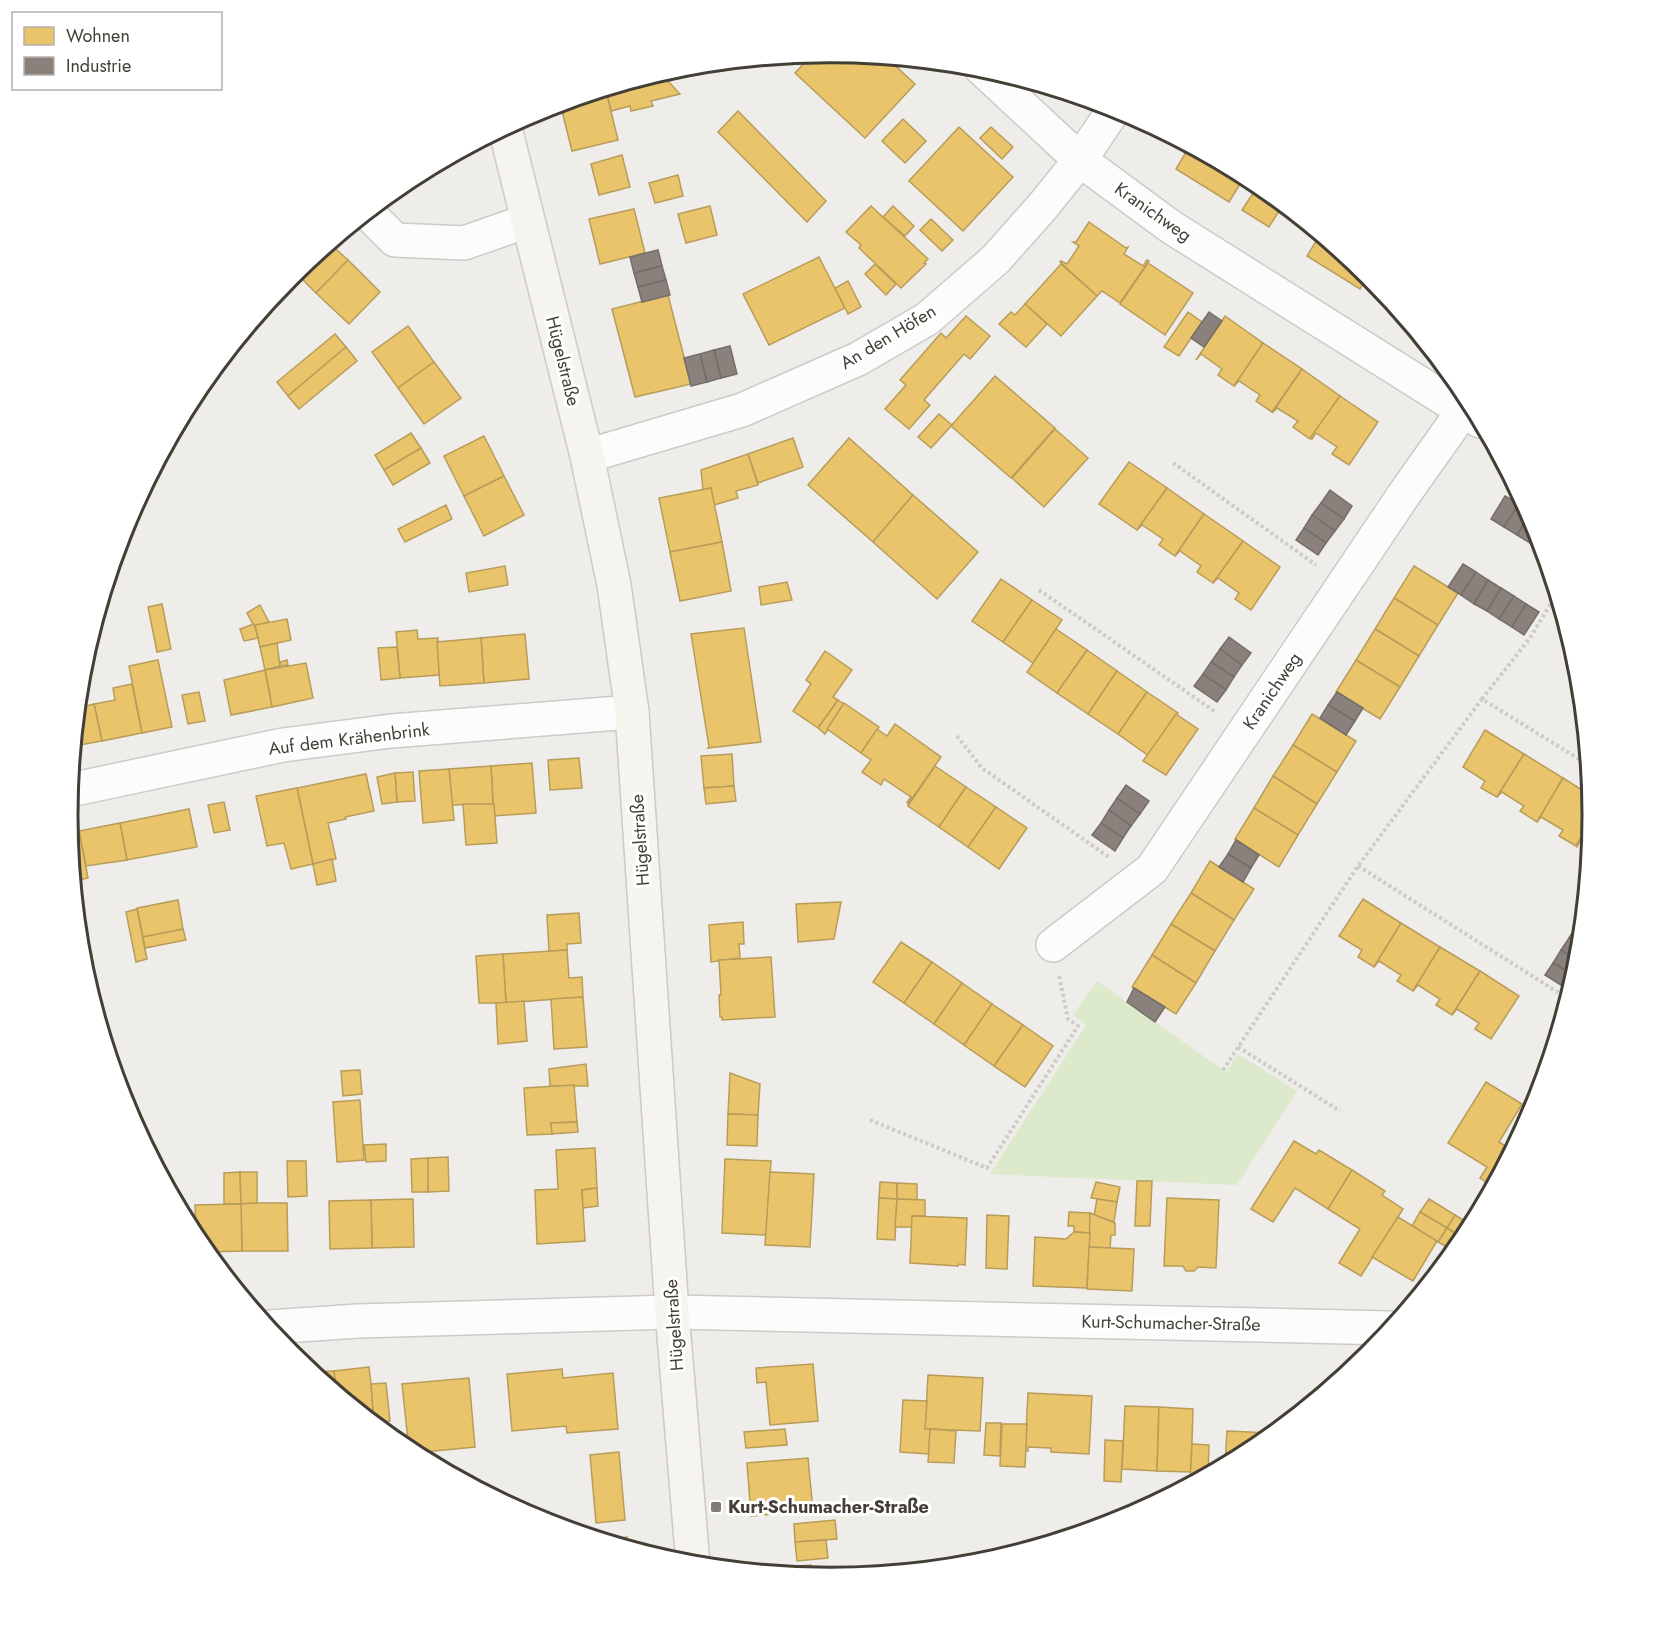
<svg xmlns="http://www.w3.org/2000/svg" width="1660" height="1630" font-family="Jost,sans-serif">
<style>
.green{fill:#dce9ca}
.homes{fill:#e9c46a;stroke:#b89c5a;stroke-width:1.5}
.industry{fill:#8a817c;stroke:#756d67;stroke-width:1.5}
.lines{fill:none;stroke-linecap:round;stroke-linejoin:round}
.street-casing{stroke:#cdcbc7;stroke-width:36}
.secondary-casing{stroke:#cecac0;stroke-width:36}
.path{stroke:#cdcbc7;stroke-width:4;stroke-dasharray:3 3;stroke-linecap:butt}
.street{stroke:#fdfcfc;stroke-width:33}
.secondary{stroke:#f6f4ee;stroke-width:33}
.poi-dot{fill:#807c75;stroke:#fff;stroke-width:2}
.labels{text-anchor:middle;stroke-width:6;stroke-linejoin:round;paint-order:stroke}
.street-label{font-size:18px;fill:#443f36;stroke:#fff}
.poi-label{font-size:18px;font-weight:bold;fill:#443f36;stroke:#fff;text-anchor:start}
.rim{fill:none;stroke:#443f36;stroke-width:3}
</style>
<rect width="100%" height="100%" fill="#efede9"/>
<polygon class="green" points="1097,981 1226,1072 1238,1054 1297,1091 1237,1185 990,1174 1086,1025 1073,1015"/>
<g class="homes">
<polygon points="830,53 887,58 915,84 865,138 795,73 813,54"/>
<polygon points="661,73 667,80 607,95 606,90"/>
<polygon points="667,80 680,94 651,101 653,106 631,111 630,106 611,111 607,95"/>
<polygon points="606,90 607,95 561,107 560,104"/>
<polygon points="607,95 618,140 572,151 561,107"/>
<polygon points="738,111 826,201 807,222 718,132"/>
<polygon points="903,119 926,141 905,163 882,141"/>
<polygon points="959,127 1013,177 963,231 909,181"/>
<polygon points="991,127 1013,147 1002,159 980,138"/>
<polygon points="1189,147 1245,176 1229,202 1176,169"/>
<polygon points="622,155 630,187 599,195 591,164"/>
<polygon points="678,175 683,196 655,203 649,183"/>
<polygon points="1257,187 1283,205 1269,227 1242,210"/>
<polygon points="710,206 717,235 686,243 678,214"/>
<polygon points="871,206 928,259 924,263 926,264 901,288 859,248 861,245 846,232"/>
<polygon points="893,206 914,226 905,236 883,217"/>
<polygon points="634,209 645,253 600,264 589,219"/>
<polygon points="931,219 953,240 942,251 920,230"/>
<polygon points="1089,222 1126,248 1128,247 1124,254 1143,266 1147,260 1149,261 1120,303 1102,291 1097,296 1060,262 1061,261 1067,264 1079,246 1073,242 1076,242"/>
<polygon points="1320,235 1368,275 1360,289 1307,256"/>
<polygon points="330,244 348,260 316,293 295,272"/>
<polygon points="819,257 845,308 769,345 743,294"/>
<polygon points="348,260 380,292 349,324 316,293"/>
<polygon points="1148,263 1193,293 1165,335 1120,304"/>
<polygon points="875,264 896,284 886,295 865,274"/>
<polygon points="1061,264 1097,296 1061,336 1025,304"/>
<polygon points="295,272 302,279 291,290 290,288 273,301 272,299"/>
<polygon points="848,281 861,307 848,314 835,288"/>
<polygon points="668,295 691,384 635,397 612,309"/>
<polygon points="1025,304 1047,324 1026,347 999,324 1011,312 1015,315"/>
<polygon points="1188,312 1202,322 1179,356 1164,347"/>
<polygon points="966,316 990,336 970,359 964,354 924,400 930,405 909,429 885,409 906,385 900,380 941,333 946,338"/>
<polygon points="1225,316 1263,343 1234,386 1218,375 1222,369 1201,354 1196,360"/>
<polygon points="408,326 434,362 398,388 372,352"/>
<polygon points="335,334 346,347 288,396 277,382"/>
<polygon points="1263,343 1302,369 1272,412 1256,401 1260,395 1239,381 1234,386"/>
<polygon points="346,347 357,361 299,409 288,396"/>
<polygon points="434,362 461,398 424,424 398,388"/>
<polygon points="1302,369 1340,396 1310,439 1293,427 1298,421 1277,408 1272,413"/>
<polygon points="995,376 1055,428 1011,478 951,426"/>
<polygon points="1340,396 1378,422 1349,465 1332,454 1337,447 1316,433 1312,439 1310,438"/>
<polygon points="939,414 952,425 931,448 918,437"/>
<polygon points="1055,429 1088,458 1044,507 1012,478"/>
<polygon points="411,433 421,448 384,470 375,455"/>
<polygon points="484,436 504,476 464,496 444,456"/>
<polygon points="793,438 803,467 758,483 748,454"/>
<polygon points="849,438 913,495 873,542 808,485"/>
<polygon points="421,448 430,463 393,485 384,470"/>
<polygon points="748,454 758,485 736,491 738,498 714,505 711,488 703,490 701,470"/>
<polygon points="1129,462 1167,488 1137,530 1099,504"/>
<polygon points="504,476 524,515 484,536 464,496"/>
<polygon points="711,488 722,542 670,552 659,498"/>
<polygon points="1167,488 1204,514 1175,556 1159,545 1163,539 1142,525 1137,530"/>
<polygon points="913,495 978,552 937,599 873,542"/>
<polygon points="446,505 452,519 405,542 398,529"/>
<polygon points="1204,514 1243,541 1213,583 1197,572 1201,566 1180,551 1175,556"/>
<polygon points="1243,541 1280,567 1251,610 1235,599 1239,593 1218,578 1213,583"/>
<polygon points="722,542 731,591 680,601 670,552"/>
<polygon points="505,566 508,585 469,592 466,573"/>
<polygon points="1414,566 1458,593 1438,625 1394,598"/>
<polygon points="1001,579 1032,600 1003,642 972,621"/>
<polygon points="787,582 792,600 761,605 759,587"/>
<polygon points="1394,598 1438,625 1419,656 1375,629"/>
<polygon points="1032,600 1062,620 1033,663 1003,642"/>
<polygon points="162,604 171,649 157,652 148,607"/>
<polygon points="260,605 269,622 254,626 247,613"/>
<polygon points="287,619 291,640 260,647 255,625"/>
<polygon points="254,624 258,638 244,641 240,629"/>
<polygon points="744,628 761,742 708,748 709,747 691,634"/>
<polygon points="1056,629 1087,650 1057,693 1027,672"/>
<polygon points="1375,629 1419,656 1400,687 1356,660"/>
<polygon points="417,630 418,639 438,638 439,675 400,678 396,632"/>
<polygon points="525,634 529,679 484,683 481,638"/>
<polygon points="481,638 484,683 440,686 437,642"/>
<polygon points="277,643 280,666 265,670 260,647"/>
<polygon points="397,647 400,678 381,680 378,648"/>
<polygon points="1087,650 1117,671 1088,714 1057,693"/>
<polygon points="825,651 852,670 833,697 838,700 818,728 793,711 811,684 806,680"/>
<polygon points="158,660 172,727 142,733 129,666"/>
<polygon points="287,660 288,665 280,666 280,662"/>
<polygon points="1356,660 1400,687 1380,719 1336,692"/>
<polygon points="306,663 313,698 272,707 265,670"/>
<polygon points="265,670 272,707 231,715 224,680"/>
<polygon points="1117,671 1147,692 1118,734 1088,714"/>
<polygon points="132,684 142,733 102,741 94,704 115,700 113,688"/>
<polygon points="199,692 205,721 188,724 182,695"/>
<polygon points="1147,692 1178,713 1149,756 1118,734"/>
<polygon points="838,700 844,704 825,734 818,728"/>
<polygon points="844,703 879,727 861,753 827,729"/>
<polygon points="94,704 102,741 74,746 78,708"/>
<polygon points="1176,714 1198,729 1166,775 1143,761"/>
<polygon points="1312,714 1356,741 1337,772 1293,745"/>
<polygon points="895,724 941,757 908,804 907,802 911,797 884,779 881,785 862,772 871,760 861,753 877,729 887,736"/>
<polygon points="1485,730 1524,754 1497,797 1481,788 1485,781 1463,767"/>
<polygon points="1293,745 1337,772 1317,804 1273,776"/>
<polygon points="732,754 734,786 704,788 701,756"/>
<polygon points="1524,754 1563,778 1537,822 1520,811 1524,806 1502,792 1497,797"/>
<polygon points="579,758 582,788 550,790 548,760"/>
<polygon points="532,763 536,813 494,816 491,766"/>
<polygon points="491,766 493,804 452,805 449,769"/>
<polygon points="935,766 966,787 939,827 908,806"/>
<polygon points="449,769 454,820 423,823 419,771"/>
<polygon points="413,772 415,801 397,802 395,773"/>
<polygon points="395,773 397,802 382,804 377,777"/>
<polygon points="366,774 374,811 345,817 346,819 328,823 336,859 313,864 297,788"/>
<polygon points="1273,776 1317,804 1298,835 1254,808"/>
<polygon points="1563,778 1590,795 1592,819 1576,846 1559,836 1563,830 1541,817 1537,822"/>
<polygon points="734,786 736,801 706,804 704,788"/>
<polygon points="966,787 996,807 968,847 939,827"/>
<polygon points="297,788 313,864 291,869 284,843 267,846 256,796"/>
<polygon points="224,802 230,830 214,833 208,805"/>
<polygon points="463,804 494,804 497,843 466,845"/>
<polygon points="996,807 1027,828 999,869 968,847"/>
<polygon points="1254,808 1298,835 1279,867 1235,839"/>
<polygon points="189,809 197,847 127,860 120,823"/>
<polygon points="1592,819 1589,846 1580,841 1577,847 1576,846"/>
<polygon points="120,823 127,860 86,866 79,831"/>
<polygon points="79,831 88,878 74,881 69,833"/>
<polygon points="332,859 336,881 317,885 313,864"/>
<polygon points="1210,861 1254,889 1234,920 1191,893"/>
<polygon points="1191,893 1234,920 1215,951 1171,924"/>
<polygon points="1363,899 1401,923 1374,967 1358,957 1362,950 1339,936"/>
<polygon points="178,900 183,929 143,937 137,908"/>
<polygon points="841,902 834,939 798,942 796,904"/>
<polygon points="137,909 147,959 136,962 126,912"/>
<polygon points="579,913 581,943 567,944 567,950 549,951 547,915"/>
<polygon points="743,922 744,944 739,944 740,958 711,962 709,925"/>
<polygon points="1401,923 1440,947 1413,991 1397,981 1401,975 1379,961 1374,967"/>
<polygon points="1171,924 1215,951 1196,983 1152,955"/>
<polygon points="183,929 186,940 145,948 143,937"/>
<polygon points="901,942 932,962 904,1003 873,982"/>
<polygon points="1440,947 1480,971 1452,1015 1436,1005 1440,999 1418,985 1413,991"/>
<polygon points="567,950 569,978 582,977 583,997 506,1003 503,954"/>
<polygon points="503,954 506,1003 479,1003 476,956"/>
<polygon points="1152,955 1196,983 1176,1014 1132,987"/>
<polygon points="771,957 775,1017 722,1020 722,1017 720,1017 719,995 721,995 719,960"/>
<polygon points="932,962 962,983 934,1024 904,1003"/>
<polygon points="1480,971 1519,996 1491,1039 1475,1029 1479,1023 1457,1009 1452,1015"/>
<polygon points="962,983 992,1004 964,1045 934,1024"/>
<polygon points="583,997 587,1047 554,1049 551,999"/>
<polygon points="524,1001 527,1041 498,1044 496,1003"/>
<polygon points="992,1004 1023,1025 994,1066 964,1045"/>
<polygon points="1023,1025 1053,1046 1025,1087 994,1066"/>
<polygon points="586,1064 588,1086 550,1086 549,1069"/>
<polygon points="360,1070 362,1094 343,1096 341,1071"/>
<polygon points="730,1073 760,1084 758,1115 728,1114"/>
<polygon points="1486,1082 1522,1104 1499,1142 1512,1150 1492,1186 1480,1178 1487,1167 1448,1143"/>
<polygon points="574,1085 577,1122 551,1123 552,1134 527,1135 524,1088"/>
<polygon points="360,1100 364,1160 337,1162 333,1102"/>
<polygon points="728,1114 758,1115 757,1146 727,1145"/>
<polygon points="577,1122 578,1132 552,1134 551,1123"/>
<polygon points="1294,1141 1316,1154 1319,1150 1352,1170 1328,1209 1295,1188 1273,1222 1251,1209"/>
<polygon points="386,1144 386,1161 366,1162 364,1145"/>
<polygon points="595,1148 597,1188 582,1190 585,1241 537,1244 535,1190 558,1189 556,1150"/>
<polygon points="448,1157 449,1191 428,1192 428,1158"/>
<polygon points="428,1158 428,1192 412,1192 411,1159"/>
<polygon points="725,1159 771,1161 766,1235 722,1233"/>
<polygon points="287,1161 306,1161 307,1196 288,1197"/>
<polygon points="1352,1170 1385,1191 1382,1195 1403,1209 1361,1276 1339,1263 1360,1229 1328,1209"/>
<polygon points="240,1172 241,1204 224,1204 224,1173"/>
<polygon points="240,1172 257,1172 257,1203 241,1204"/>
<polygon points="770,1172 814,1174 810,1247 765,1245"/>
<polygon points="1137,1181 1152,1181 1150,1226 1135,1226"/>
<polygon points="880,1182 897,1183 897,1199 879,1198"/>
<polygon points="1096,1182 1120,1187 1117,1202 1091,1198"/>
<polygon points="897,1183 917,1184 917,1200 897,1199"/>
<polygon points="597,1188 598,1206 583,1208 582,1190"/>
<polygon points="879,1198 897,1199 895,1240 877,1239"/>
<polygon points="1167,1198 1219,1200 1216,1268 1198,1267 1194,1271 1186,1271 1183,1266 1164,1266"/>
<polygon points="413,1199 414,1247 372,1248 371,1200"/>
<polygon points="897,1199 925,1200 925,1216 912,1216 912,1227 895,1227"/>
<polygon points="1097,1199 1117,1202 1114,1222 1094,1215"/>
<polygon points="1429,1199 1455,1215 1447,1228 1420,1212"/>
<polygon points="371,1200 372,1248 330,1249 329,1201"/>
<polygon points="257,1203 287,1203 288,1251 242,1251 241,1204"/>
<polygon points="241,1204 242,1251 207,1252 196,1238 195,1205"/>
<polygon points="1069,1212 1090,1213 1090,1233 1074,1232 1074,1226 1068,1226"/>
<polygon points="1420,1212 1447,1228 1438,1242 1412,1226"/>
<polygon points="1090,1213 1115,1223 1115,1235 1111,1235 1110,1248 1089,1247"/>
<polygon points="987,1215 1009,1216 1007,1269 986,1268"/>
<polygon points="1455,1215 1471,1225 1464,1239 1447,1228"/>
<polygon points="912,1216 967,1218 965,1265 959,1264 958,1266 910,1263"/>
<polygon points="1398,1217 1437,1241 1413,1281 1372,1257"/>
<polygon points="1447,1228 1464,1239 1454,1251 1438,1242"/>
<polygon points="1074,1232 1090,1233 1087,1288 1033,1286 1035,1237 1066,1239"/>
<polygon points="1089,1247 1134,1249 1132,1291 1087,1289"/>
<polygon points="813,1364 818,1421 770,1425 766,1382 757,1383 756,1368"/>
<polygon points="369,1367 371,1384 374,1423 336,1391 334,1371"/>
<polygon points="562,1369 563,1378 613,1373 618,1429 567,1433 566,1426 512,1431 507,1374"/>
<polygon points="334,1371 336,1391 313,1372"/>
<polygon points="928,1375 983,1378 980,1431 925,1429"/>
<polygon points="469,1378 475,1447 414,1453 409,1450 402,1384"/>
<polygon points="386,1383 390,1421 374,1422 371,1384"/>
<polygon points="1028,1393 1092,1396 1089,1454 1051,1452 1051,1448 1028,1447 1028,1451 1025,1452"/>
<polygon points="903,1400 927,1401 925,1429 930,1429 929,1454 900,1452"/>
<polygon points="1125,1406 1159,1407 1157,1471 1122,1469"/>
<polygon points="1159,1407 1193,1409 1191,1472 1157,1471"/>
<polygon points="986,1423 1001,1423 1000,1456 984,1455"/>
<polygon points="1002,1424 1027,1424 1025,1467 1000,1466"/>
<polygon points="785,1429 787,1445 746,1448 744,1432"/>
<polygon points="930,1429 956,1431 954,1463 928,1462"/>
<polygon points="1227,1431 1273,1433 1253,1449 1225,1464"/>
<polygon points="1105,1440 1123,1441 1121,1482 1104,1481"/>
<polygon points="1192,1444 1209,1445 1208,1473 1190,1483"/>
<polygon points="619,1452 625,1520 596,1523 590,1455"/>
<polygon points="808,1458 813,1511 751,1516 747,1463"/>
<polygon points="835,1520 837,1539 795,1542 794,1524"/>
<polygon points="627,1537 628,1547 605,1540"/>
<polygon points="826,1540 828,1558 797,1561 795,1542"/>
<polygon points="811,1565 812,1576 756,1570"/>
</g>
<g class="industry">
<polygon points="658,250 662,266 634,273 630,257"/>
<polygon points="662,266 666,280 638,287 634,273"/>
<polygon points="666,280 670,295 642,302 638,287"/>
<polygon points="1209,312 1222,321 1204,347 1191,338"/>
<polygon points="730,346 737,374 721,378 714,350"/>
<polygon points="714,350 721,378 707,382 700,354"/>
<polygon points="700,354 707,382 691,386 684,358"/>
<polygon points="1330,490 1352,506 1344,519 1321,503"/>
<polygon points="1505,496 1519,504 1504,527 1491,519"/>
<polygon points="1321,503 1344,519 1335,531 1312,515"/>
<polygon points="1519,504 1527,509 1530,514 1517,535 1504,527"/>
<polygon points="1530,514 1537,531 1530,543 1517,535"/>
<polygon points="1312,515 1335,531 1326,543 1304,528"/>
<polygon points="1304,528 1326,543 1318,555 1296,540"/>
<polygon points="1537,531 1543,550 1542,551 1530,543"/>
<polygon points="1463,564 1476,572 1461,595 1448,587"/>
<polygon points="1476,572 1488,580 1474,604 1461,595"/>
<polygon points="1488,580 1501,588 1487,611 1474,604"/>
<polygon points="1501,588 1514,596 1499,619 1487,611"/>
<polygon points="1514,596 1526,604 1512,627 1499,619"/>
<polygon points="1526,604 1539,612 1524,635 1512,627"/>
<polygon points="1229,637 1251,653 1242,665 1220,649"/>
<polygon points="1220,649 1242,665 1234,677 1211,662"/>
<polygon points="1211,662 1234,677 1226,690 1203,674"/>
<polygon points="1203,674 1226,690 1217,702 1194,686"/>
<polygon points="1337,692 1363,708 1355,721 1328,705"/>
<polygon points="1328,705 1355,721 1346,735 1320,718"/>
<polygon points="1126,785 1149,801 1140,814 1117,798"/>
<polygon points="1117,798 1140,814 1131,826 1109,810"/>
<polygon points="1109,810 1131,826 1123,838 1101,823"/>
<polygon points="1101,823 1123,838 1115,851 1092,835"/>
<polygon points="1236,840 1259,855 1251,868 1228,854"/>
<polygon points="1228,854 1251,868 1243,882 1219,867"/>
<polygon points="1577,925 1581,928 1580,944 1569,938"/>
<polygon points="1569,938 1580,944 1578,961 1561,950"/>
<polygon points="1561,950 1578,961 1574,975 1553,963"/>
<polygon points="1553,963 1574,975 1569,990 1545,975"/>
<polygon points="1134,988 1165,1007 1155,1022 1127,1002"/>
</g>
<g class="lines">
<defs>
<g id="street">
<polyline points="981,68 1080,160 1171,227 1480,421"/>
<polyline points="368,213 395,240 464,243 527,221"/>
<polyline points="587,456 742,410 858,359 927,319 996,259 1043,206 1080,160 1115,108"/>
<polyline points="70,790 283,745 391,731 632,712"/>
<polyline points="1053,945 1152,869 1405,493 1463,411"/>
<polyline points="269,1327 358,1321 672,1312 1390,1328"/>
</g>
<polyline id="secondary" points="505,128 587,456 614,585 632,712 672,1312 693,1564"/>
</defs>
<use href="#street" class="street-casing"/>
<use href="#secondary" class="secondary-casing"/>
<g class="path">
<polyline points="1173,463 1316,565"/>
<polyline points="1039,590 1217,713"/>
<polyline points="1482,699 1530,638 1556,595"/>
<polyline points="957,736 982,768 1110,858"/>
<polyline points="1358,866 1567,998"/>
<polyline points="1238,1047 1340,1111"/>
<polyline points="1223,1070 1358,866 1482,699 1587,764"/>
<polyline points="870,1120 987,1168 1078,1026 1068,1019 1059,976"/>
</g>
<use href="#street" class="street"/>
<use href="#secondary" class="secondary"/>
</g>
<rect class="poi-dot" x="710" y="1501" width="12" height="12" rx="3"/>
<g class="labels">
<g class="street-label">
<text transform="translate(1153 212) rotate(35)" y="6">Kranichweg</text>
<text transform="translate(888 337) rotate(-31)" y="6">An den Höfen</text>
<text transform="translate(563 361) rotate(76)" y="6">Hügelstraße</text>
<text transform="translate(1272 691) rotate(-56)" y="6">Kranichweg</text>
<text transform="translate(349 739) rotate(-7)" y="6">Auf dem Krähenbrink</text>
<text transform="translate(640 840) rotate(-94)" y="6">Hügelstraße</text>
<text transform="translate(1171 1323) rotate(1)" y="6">Kurt-Schumacher-Straße</text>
<text transform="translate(674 1325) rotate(-94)" y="6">Hügelstraße</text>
</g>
<g class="poi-label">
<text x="728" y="1513">Kurt-Schumacher-Straße</text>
</g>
</g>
<path d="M0 0H1660V1630H0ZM78 815a752 752 0 1 1 1504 0a752 752 0 1 1-1504 0Z" fill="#fff" fill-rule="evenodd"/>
<path class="rim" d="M78 815a752 752 0 1 1 1504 0a752 752 0 1 1-1504 0Z"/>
<rect x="12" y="12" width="210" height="78" fill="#ffffff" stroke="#b4b2af" stroke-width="1.5"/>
<rect x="24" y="27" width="30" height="18" fill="#e9c46a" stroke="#b4b2af" stroke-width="1.5"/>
<text x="66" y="42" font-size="18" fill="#443f36">Wohnen</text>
<rect x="24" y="57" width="30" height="18" fill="#8a817c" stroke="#b4b2af" stroke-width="1.5"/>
<text x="66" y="72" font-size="18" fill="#443f36">Industrie</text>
</svg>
